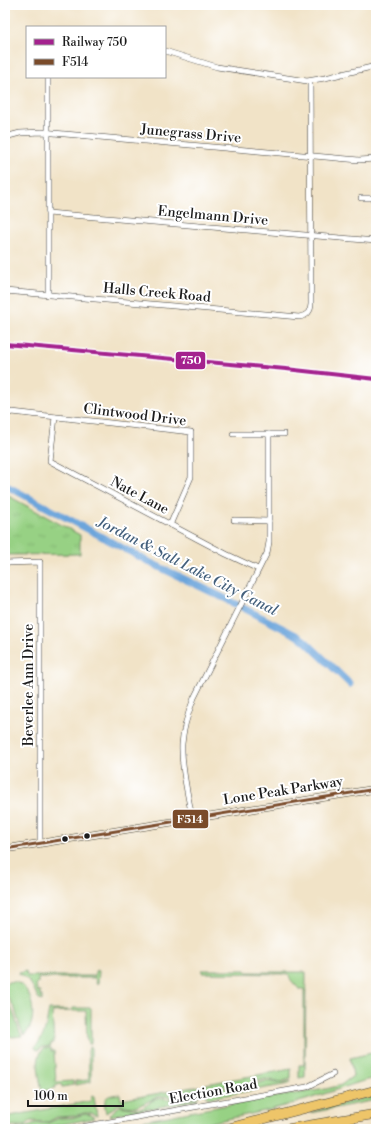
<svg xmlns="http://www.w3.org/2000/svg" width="381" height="1134" font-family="'Libre Bodoni',serif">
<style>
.green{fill:#97d184;stroke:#5a7650}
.park{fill:url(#park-tufts);stroke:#5a7650}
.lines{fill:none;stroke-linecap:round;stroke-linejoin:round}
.canal{stroke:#6ca5db;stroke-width:7}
.street-casing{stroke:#3c3a36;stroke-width:6}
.secondary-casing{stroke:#3c3a36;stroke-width:8}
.highway-casing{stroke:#3c3a36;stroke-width:10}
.street{stroke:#fff;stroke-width:5}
.secondary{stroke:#f8e8c3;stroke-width:7}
.highway{stroke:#eec569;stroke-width:9}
.bus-1-casing{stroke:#fff;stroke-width:6}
.bus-1{stroke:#7a4b2a;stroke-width:3}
.rail-1-casing{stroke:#fff;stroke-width:7}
.rail-1{stroke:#a4228e;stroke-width:4}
.bus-dot{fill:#1c1c1c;stroke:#fff;stroke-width:1.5}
.labels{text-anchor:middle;stroke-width:4;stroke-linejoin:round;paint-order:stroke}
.street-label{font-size:14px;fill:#1c1c1c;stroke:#fff}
.water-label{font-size:15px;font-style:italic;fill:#44607c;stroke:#fff}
.line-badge{stroke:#fff;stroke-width:1.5}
.badge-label{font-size:11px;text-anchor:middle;font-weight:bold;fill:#fff}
</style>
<defs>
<pattern id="park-tufts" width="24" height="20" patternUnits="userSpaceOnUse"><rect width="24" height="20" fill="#97d184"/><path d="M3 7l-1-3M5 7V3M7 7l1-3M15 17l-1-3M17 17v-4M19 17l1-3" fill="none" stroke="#82b371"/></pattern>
</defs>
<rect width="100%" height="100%" fill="#fff"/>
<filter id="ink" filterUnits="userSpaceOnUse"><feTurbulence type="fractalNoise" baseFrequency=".025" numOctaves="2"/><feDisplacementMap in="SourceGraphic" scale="8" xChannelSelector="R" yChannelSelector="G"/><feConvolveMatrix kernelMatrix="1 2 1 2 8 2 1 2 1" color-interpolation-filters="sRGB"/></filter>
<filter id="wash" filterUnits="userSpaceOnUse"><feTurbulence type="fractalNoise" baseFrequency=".012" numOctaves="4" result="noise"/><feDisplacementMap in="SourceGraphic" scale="16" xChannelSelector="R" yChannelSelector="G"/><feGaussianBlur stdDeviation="0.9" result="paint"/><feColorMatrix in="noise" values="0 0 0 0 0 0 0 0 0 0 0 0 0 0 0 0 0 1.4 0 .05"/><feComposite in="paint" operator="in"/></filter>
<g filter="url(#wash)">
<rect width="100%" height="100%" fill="#f1e3c7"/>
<g class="green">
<path d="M 97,970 L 99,971 L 98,983 L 97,984 L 95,978 L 38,978 L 38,983 L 36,984 L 37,991 L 40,991 L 40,996 L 42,996 L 42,1001 C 37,999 36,992 33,988 C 30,981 25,978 19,974 L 19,973 L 26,971 L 27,976 L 95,976 L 95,971 Z"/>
<polygon points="202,970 246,970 247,972 306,972 305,1077 299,1078 299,1065 304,1065 304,989 299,989 290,979 289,974 203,973"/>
<path d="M 8,982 C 32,977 41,1022 24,1035 L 20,1027 L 15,1009 L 5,993 L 5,985 Z"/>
<path d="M 9,1005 C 16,1014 16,1026 22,1036 L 12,1037 L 5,1033 L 5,1018 L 7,1019 L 11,1014 L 6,1009 Z"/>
<polygon points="72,1008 91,1008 91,1044 89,1044 88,1041 87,1041 86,1011 72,1011"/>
<path d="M 49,1010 L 70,1010 L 70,1011 L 52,1012 L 54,1043 L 51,1043 L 51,1046 L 43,1047 L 37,1050 L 35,1048 L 35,1047 C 46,1036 46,1024 49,1010 Z"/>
<polygon points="89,1047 91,1047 91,1082 75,1085 75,1081 89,1080 88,1050 89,1049"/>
<path d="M 45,1048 L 51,1048 L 51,1051 L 54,1051 L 56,1082 L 73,1081 L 73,1085 L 62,1087 L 61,1084 L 55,1086 L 56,1088 L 42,1091 C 40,1080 33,1055 45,1048 Z"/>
<polygon points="376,1052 376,1078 360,1082 306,1100 265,1111 180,1129 99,1129 254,1100 326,1089 341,1085 353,1076 350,1058"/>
<polygon points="291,1069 291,1079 279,1082 266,1079 239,1087 224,1086 218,1087 206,1094 206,1084"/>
<polygon points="266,1081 281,1083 291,1081 289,1084 209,1098 206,1096 219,1088 240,1089"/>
<path d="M 199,1086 L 199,1096 L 177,1100 L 167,1096 L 158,1097 L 136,1107 L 125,1106 L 119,1104 L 106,1113 C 103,1099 104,1095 120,1094 L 121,1100 Z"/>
<polygon points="376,1095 376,1100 310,1113 310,1112"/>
<polygon points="92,1096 94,1097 97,1116 91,1113 84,1113 74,1116 57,1117 48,1122 31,1121 24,1126 9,1126 5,1128 5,1117 91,1101 91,1097"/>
<polygon points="163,1098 179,1101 198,1098 197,1100 110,1116 109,1115 117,1108 120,1106 136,1109 143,1108 153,1100"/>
<polygon points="85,1114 91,1115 95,1118 37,1129 8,1129 22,1128 35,1123 48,1123 59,1118 72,1118"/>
</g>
<polygon class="park" points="5,494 80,535 80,554 5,555"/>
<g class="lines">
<polyline class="canal" points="5,485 151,563 224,598 294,634 304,640 350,684"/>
</g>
</g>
<g filter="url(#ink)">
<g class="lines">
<defs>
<g id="street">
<polyline points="165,51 217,67 307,81 325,78 376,66"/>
<polyline points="5,137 20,133 42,132 359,160 376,159"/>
<polyline points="361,198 376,198"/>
<polyline points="48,213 376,241"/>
<path d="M 5,291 L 299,317 C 307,316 311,311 311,304 L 310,81"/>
<polyline points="48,294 48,77"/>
<polyline points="5,415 12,412 191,432 191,477 170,525"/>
<polyline points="55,417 50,461 226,554 258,569"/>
<polyline points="233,434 284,434"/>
<polyline points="234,520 269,521"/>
<polyline points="5,563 40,562 40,843"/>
<path d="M 192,818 C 188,794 181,768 182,744 C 183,728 188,713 194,698 L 267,553 L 269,542 L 269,434"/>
<polyline points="70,1129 307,1087 333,1074"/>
</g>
<polyline id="secondary" points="5,849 376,789"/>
<g id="highway">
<polyline points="225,1129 376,1090"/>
<polyline points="287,1129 376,1114"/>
</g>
</defs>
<use href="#street" class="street-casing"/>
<use href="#secondary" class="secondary-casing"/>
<use href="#highway" class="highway-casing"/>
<use href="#street" class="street"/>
<use href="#secondary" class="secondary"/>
<use href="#highway" class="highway"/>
<defs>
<polyline id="bus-1" points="5,849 376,789"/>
</defs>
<use href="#bus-1" class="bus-1-casing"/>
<use href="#bus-1" class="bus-1"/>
<defs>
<polyline id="rail-1" points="5,344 286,369 376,379"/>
</defs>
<use href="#rail-1" class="rail-1-casing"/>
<use href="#rail-1" class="rail-1"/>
</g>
</g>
<g class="bus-dot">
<circle cx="87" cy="836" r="3.5"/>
<circle cx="65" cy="839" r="3.5"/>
</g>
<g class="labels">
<g class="street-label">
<text transform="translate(191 133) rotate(5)" y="5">Junegrass Drive</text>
<text transform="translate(213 215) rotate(5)" y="5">Engelmann Drive</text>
<text transform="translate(157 292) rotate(5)" y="5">Halls Creek Road</text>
<text transform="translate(135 414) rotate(7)" y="5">Clintwood Drive</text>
<text transform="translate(140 495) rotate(28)" y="5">Nate Lane</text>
<text transform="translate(28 685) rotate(-90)" y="5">Beverlee Ann Drive</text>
<text transform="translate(283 790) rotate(-9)" y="5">Lone Peak Parkway</text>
<text transform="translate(213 1091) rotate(-10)" y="5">Election Road</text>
</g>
<g class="water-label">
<text transform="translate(188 566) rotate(27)" y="5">Jordan &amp; Salt Lake City Canal</text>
</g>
</g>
<g class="line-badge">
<rect x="175" y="351" width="31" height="19" rx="4" fill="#a4228e"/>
<rect x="172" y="809" width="37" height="20" rx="4" fill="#7a4b2a"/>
</g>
<g class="badge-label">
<text x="191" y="364">750</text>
<text x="190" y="823">F514</text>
</g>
<rect width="381" height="1134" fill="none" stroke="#fff" stroke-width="20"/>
<rect x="26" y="26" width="140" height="52" fill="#ffffff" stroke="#a4a4a4"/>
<rect x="34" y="39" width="20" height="6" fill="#a4228e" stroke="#a4a4a4"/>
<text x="62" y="46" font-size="12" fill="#1c1c1c">Railway 750</text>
<rect x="34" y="59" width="20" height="6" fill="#7a4b2a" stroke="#a4a4a4"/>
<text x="62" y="66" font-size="12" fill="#1c1c1c">F514</text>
<path d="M28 1100v6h95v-6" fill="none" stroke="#1c1c1c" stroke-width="2"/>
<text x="34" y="1100" font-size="12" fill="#1c1c1c" stroke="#ffffff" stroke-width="3" paint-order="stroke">100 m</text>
</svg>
